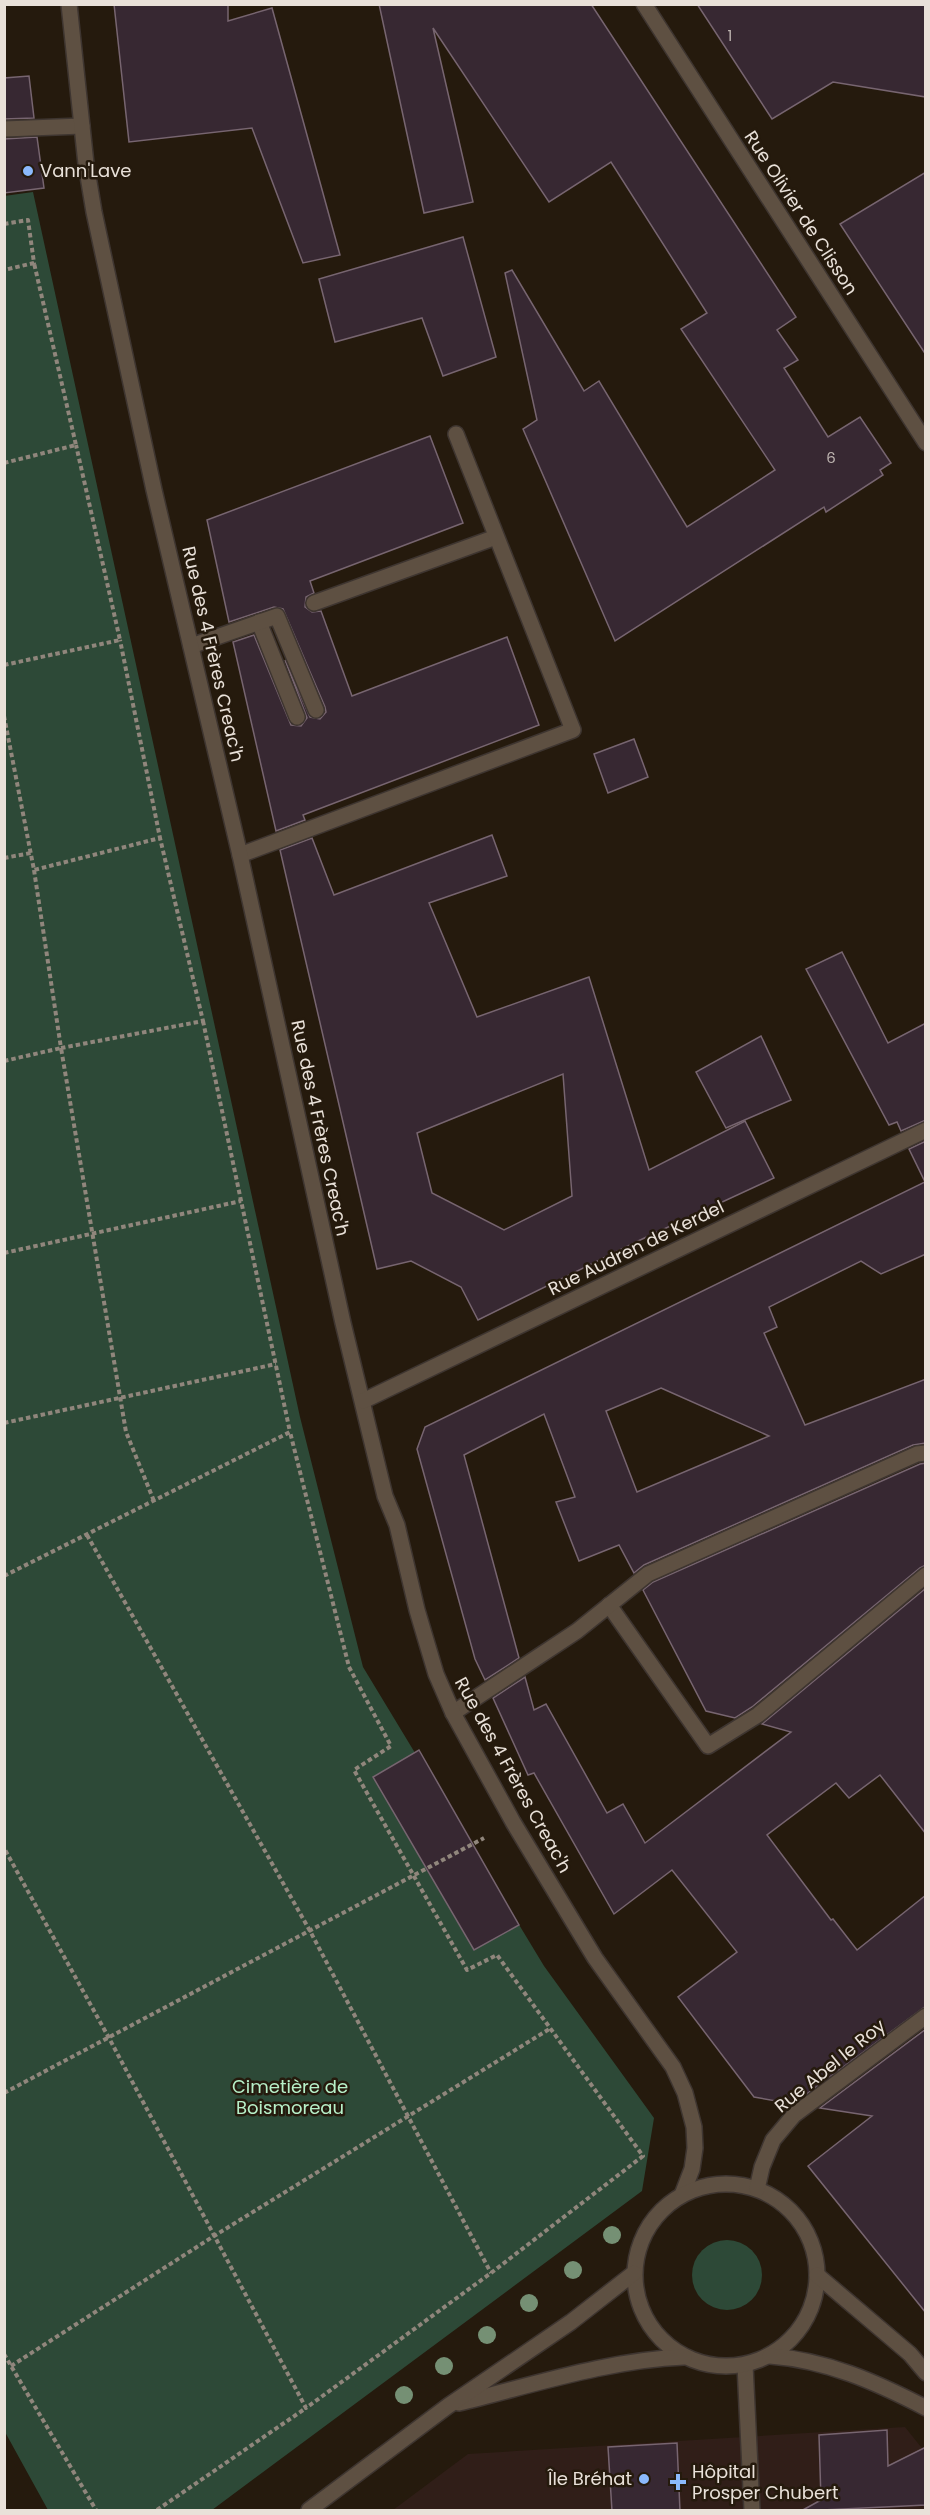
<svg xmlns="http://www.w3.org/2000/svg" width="930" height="2515" font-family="Poppins,sans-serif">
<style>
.medical{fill:#301e18}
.green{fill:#2d4937}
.building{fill:#372832;stroke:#776570;stroke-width:1.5;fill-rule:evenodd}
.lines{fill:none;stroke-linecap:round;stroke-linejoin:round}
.service-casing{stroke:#3e3530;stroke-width:18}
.minor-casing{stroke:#3e3530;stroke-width:18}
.path{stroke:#90867c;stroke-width:4;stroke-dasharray:4.5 3;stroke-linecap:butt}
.service{stroke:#5e5042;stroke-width:15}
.minor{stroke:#5e5042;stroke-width:15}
.tree{fill:#759074}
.poi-dot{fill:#8bb9fc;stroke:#251a0d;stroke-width:2}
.labels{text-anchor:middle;stroke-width:5;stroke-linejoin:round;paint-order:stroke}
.number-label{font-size:15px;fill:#bcb3af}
.poi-label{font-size:18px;fill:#e9e1d9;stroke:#251a0d;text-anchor:start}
.street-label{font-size:18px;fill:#e9e1d9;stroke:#251a0d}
.park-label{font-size:18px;fill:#b7f0c9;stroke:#251a0d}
</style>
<rect width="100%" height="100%" fill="#251a0d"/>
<polygon class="medical" points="905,2427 925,2452 925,2510 393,2510 468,2454"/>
<g class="green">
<polygon points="33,192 300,1417 363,1667 544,1966 654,2118 642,2191 212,2510 48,2510 5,2432 4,196"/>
<circle cx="727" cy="2275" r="35"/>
</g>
<g class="building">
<polygon points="114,4 228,4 228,21 272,8 340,255 303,263 252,128 129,142"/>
<polygon points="379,4 591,4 796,317 777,330 798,360 784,368 828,437 860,417 891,463 880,470 883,475 826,512 824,507 615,641 523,429 537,420 505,273 512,270 584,391 599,381 687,527 775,470 681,329 707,313 611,162 549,202 433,28 473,202 424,213"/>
<polygon points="697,4 926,4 926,97 833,82 772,119"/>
<polygon points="29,76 34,118 4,119 4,78"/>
<polygon points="37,137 44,188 4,193 4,139"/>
<polygon points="926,172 926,355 840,224"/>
<polygon points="463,237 496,357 443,376 422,318 335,342 319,279"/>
<polygon points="430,436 463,523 310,581 314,593 306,597 305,607 312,612 321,611 352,696 507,637 539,725 303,815 305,820 276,831 233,642 254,635 291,725 301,726 307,718 285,660 310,717 320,719 326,712 325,707 283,609 274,607 229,622 207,520"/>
<polygon points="634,739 648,777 608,793 594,754"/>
<path d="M 492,835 L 507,876 L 429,903 L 477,1017 L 589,977 L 649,1170 L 745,1121 L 774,1178 L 638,1241 L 478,1320 L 461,1287 L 411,1261 L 377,1269 L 280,850 L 312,838 L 334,895 ZM 563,1074 L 572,1196 L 504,1230 L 432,1193 L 417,1133 Z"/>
<polygon points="842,952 888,1043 926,1023 926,1120 901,1131 897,1122 889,1125 806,969"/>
<polygon points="761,1036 791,1100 726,1128 696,1072"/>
<path d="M 926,1141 L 926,1254 L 881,1274 L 861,1261 L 769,1307 L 777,1327 L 764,1333 L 805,1425 L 926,1379 L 926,1443 L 913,1445 L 644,1565 L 634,1573 L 619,1545 L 579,1561 L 556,1502 L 575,1497 L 544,1414 L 464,1455 L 519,1658 L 485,1680 L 475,1659 L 417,1449 L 425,1427 L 925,1182 L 909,1149 ZM 661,1388 L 769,1436 L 637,1492 L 606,1411 Z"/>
<polygon points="926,1463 926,1565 920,1568 752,1707 735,1718 706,1711 643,1590 653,1582 920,1464"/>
<polygon points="926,1588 926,1834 880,1775 849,1798 836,1783 767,1835 831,1920 833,1919 857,1950 926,1895 926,2006 793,2104 754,2097 678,1997 737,1952 672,1870 614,1914 534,1773 528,1775 493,1698 525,1677 534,1710 546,1704 607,1813 623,1804 645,1843 791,1732 762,1724"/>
<polygon points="419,1750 519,1925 474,1950 373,1777"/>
<polygon points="926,2029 926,2313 808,2166 872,2116 820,2108"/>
<polygon points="887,2430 888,2466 926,2447 926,2505 801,2511 821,2500 819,2435"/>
<polygon points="677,2443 680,2511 612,2511 608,2447"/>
</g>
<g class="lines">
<defs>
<g id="service">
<polyline points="4,129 82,126"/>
<polyline points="314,603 496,537"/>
<polyline points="259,622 297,717"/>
<polyline points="191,646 277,616 316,710"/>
<polyline points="240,855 573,730 456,434"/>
<polyline points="609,1605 708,1746 758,1715 926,1575"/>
<polyline points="453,1713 577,1631 648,1574 917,1454 926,1453"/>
<polyline points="745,2365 752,2510"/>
</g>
<g id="minor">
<polyline points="69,4 86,164 94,212 154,490 240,855 343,1323 385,1496 397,1525 417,1610 436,1674 453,1713 513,1822 595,1958 673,2067 685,2093 694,2127 695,2148 692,2169 682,2195"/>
<polyline points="644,4 926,443"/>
<polyline points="363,1401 926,1130"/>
<circle cx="726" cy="2275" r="91"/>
<polyline points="757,2189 762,2167 773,2140 794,2115 926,2016"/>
<polyline points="817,2275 910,2354 926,2373"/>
<path d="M 770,2356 C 826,2360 876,2382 926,2408"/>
<path d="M 459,2403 C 533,2385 608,2360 684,2357"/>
<polyline points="309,2510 448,2406 571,2322 634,2273"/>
</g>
</defs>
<use href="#service" class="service-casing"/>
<use href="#minor" class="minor-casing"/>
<g class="path">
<polyline points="4,224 28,220 34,263 4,270"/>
<polyline points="4,463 76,445 34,263"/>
<polyline points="4,665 120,640 76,445"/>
<polyline points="4,716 34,870 160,838 120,640"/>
<polyline points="4,858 31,853"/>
<polyline points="34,870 61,1048 203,1021 160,838"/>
<polyline points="203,1021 290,1432"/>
<polyline points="4,1061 61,1048 126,1432 154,1501"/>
<polyline points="4,1253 241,1201"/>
<polyline points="4,1423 276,1364"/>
<polyline points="87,1535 310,1931 491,2273"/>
<polyline points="4,1576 290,1432 349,1667 391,1746 354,1770 467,1970 497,1955 643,2156 491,2273 306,2408 109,2038 4,1848"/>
<polyline points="4,2093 484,1838"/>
<polyline points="4,2354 96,2510"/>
<polyline points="11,2366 214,2236 551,2028"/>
<polyline points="157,2510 306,2408"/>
</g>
<use href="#service" class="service"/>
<use href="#minor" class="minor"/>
</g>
<g class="tree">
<circle cx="612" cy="2235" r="9"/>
<circle cx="573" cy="2270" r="9"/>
<circle cx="529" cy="2303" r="9"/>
<circle cx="487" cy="2335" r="9"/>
<circle cx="444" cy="2366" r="9"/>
<circle cx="404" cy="2395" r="9"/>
</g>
<g class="poi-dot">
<circle cx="28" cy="171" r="6"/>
<circle cx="644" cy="2479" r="6"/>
<path d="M675 2473h6v6h6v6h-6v6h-6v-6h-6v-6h6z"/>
</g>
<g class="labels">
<g class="number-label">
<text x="730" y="41">1</text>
<text x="831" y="463">6</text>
</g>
<g class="poi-label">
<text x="40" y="177">Vann'Lave</text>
<text x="692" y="2478">Hôpital<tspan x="692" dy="21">Prosper Chubert</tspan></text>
<text x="632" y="2485" text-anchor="end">Île Bréhat</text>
</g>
<g class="street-label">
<text transform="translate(801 213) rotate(57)" y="6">Rue Olivier de Clisson</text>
<text transform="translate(213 654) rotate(77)" y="6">Rue des 4 Frères Creac'h</text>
<text transform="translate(320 1128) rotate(78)" y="6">Rue des 4 Frères Creac'h</text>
<text transform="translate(636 1248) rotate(-26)" y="6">Rue Audren de Kerdel</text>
<text transform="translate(513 1775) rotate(61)" y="6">Rue des 4 Frères Creac'h</text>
<text transform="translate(830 2066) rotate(-39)" y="6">Rue Abel le Roy</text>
</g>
<g class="park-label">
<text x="290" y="2093">Cimetière de<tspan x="290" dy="21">Boismoreau</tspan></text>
</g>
</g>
<rect width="930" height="2515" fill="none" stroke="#e9e1d9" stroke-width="12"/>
</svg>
